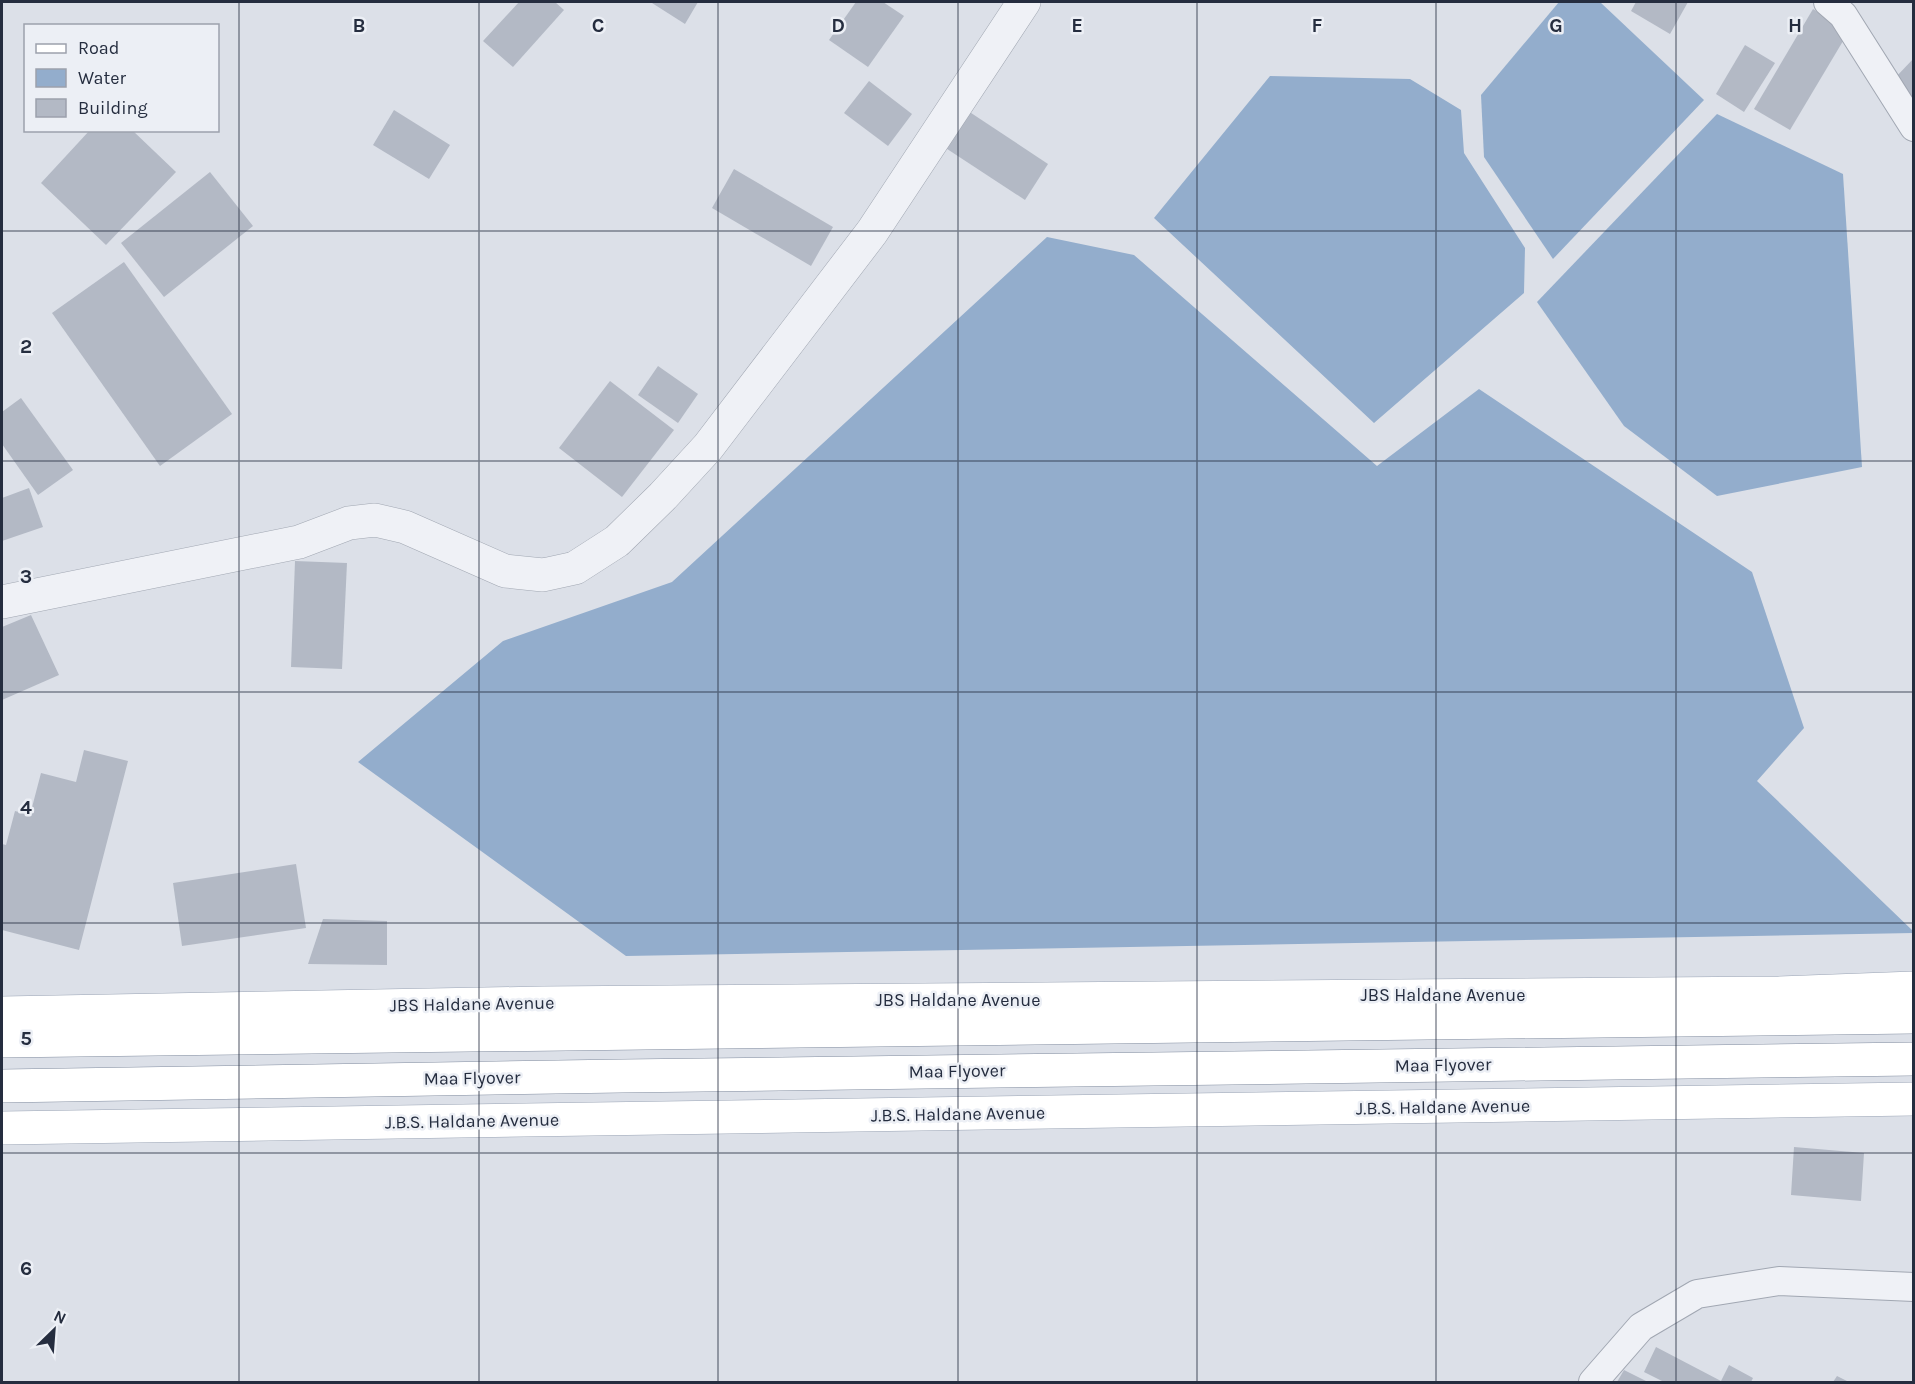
<svg xmlns="http://www.w3.org/2000/svg" width="1915" height="1384" font-family="Karla,sans-serif">
<style>
.water{fill:#93adcc}
.building{fill:#b3b9c5}
.lines{fill:none;stroke-linecap:round;stroke-linejoin:round}
.minor-casing{stroke:#a1a7b2;stroke-width:30}
.tertiary-casing{stroke:#a1a7b2;stroke-width:34}
.primary-casing{stroke:#9aa4b5;stroke-width:34}
.motorway-casing{stroke:#828da0;stroke-width:34}
.minor{stroke:#eff1f6;stroke-width:28}
.tertiary{stroke:#eff1f6;stroke-width:33}
.primary{stroke:#fff;stroke-width:33}
.motorway{stroke:#fff;stroke-width:33}
.grid{fill:none;stroke:#252d3f;stroke-width:1.5;stroke-opacity:0.55}
.labels{text-anchor:middle;stroke-width:5;stroke-linejoin:round;paint-order:stroke}
.street-label{font-size:18px;fill:#252d3f;stroke:#eceff5}
.grid-label{font-size:20px;text-anchor:middle;font-weight:bold;fill:#252d3f;stroke:#eceff5;stroke-width:5;stroke-linejoin:round;paint-order:stroke}
</style>
<rect width="100%" height="100%" fill="#dce0e8"/>
<g class="water">
<polygon points="1559,2 1600,2 1704,100 1553,259 1484,157 1481,95"/>
<polygon points="1270,76 1410,79 1461,110 1464,153 1525,248 1524,293 1374,423 1154,218"/>
<polygon points="1717,114 1843,174 1862,467 1717,496 1624,426 1537,302"/>
<polygon points="1047,237 1134,255 1377,466 1479,389 1752,572 1804,728 1757,781 1913,931 1913,933 626,956 358,762 503,641 672,582"/>
</g>
<g class="building">
<polygon points="519,2 555,2 564,10 513,67 483,41"/>
<polygon points="653,2 698,2 685,24 652,3"/>
<polygon points="856,2 883,2 904,16 868,67 829,40"/>
<polygon points="1636,2 1688,2 1670,34 1631,11"/>
<polygon points="1813,9 1849,31 1790,130 1754,109"/>
<polygon points="1745,45 1775,63 1744,112 1716,94"/>
<polygon points="1914,58 1914,117 1895,78"/>
<polygon points="869,81 912,114 888,146 844,113"/>
<polygon points="962,107 1048,164 1025,200 938,143"/>
<polygon points="394,110 450,145 429,179 373,145"/>
<polygon points="90,130 132,130 176,172 106,245 41,183"/>
<polygon points="734,169 833,227 811,266 712,208"/>
<polygon points="210,172 253,226 164,297 121,243"/>
<polygon points="124,262 232,414 160,466 52,313"/>
<polygon points="658,366 698,394 678,423 638,395"/>
<polygon points="610,381 674,430 622,497 559,448"/>
<polygon points="21,398 73,470 38,495 2,444 2,412"/>
<polygon points="29,488 43,527 2,541 2,498"/>
<polygon points="295,561 347,563 342,669 291,667"/>
<polygon points="31,615 59,675 2,700 2,627"/>
<polygon points="84,750 128,761 79,950 2,930 2,844 6,845 15,811 30,815 41,773 76,782"/>
<polygon points="296,864 306,928 182,946 173,883"/>
<polygon points="323,919 387,921 387,965 308,964"/>
<polygon points="1794,1147 1864,1153 1861,1201 1791,1195"/>
<polygon points="1656,1347 1721,1381 1729,1365 1753,1378 1751,1382 1664,1382 1644,1372"/>
<polygon points="1624,1370 1648,1382 1617,1382"/>
<polygon points="1837,1376 1849,1382 1833,1382"/>
</g>
<g class="lines">
<defs>
<g id="minor">
<polyline points="1828,2 1843,15 1914,127"/>
<polyline points="1593,1382 1641,1327 1697,1294 1779,1281 1914,1287"/>
</g>
<polyline id="tertiary" points="2,602 299,542 349,523 375,520 405,527 505,571 543,575 575,568 617,541 663,496 708,447 872,232 1024,2"/>
<g id="primary">
<polyline points="2,1013 542,1003 1779,993 1914,988"/>
<polyline points="2,1128 1914,1099"/>
</g>
<g id="motorway">
<polyline points="2,1041 1914,1017"/>
<polyline points="2,1086 622,1076 1914,1059"/>
</g>
</defs>
<use href="#minor" class="minor-casing"/>
<use href="#tertiary" class="tertiary-casing"/>
<use href="#primary" class="primary-casing"/>
<use href="#motorway" class="motorway-casing"/>
<use href="#minor" class="minor"/>
<use href="#tertiary" class="tertiary"/>
<use href="#primary" class="primary"/>
<use href="#motorway" class="motorway"/>
</g>
<path class="grid" d="M 239,2 L 239,1382M 479,2 L 479,1382M 718,2 L 718,1382M 958,2 L 958,1382M 1197,2 L 1197,1382M 1436,2 L 1436,1382M 1676,2 L 1676,1382M 2,231 L 1914,231M 2,461 L 1914,461M 2,692 L 1914,692M 2,923 L 1914,923M 2,1153 L 1914,1153"/>
<g class="labels">
<g class="street-label">
<text x="1443" y="1001">JBS Haldane Avenue</text>
<text x="958" y="1006">JBS Haldane Avenue</text>
<text transform="translate(472 1004) rotate(-1)" y="6">JBS Haldane Avenue</text>
<text transform="translate(1443 1065) rotate(-1)" y="6">Maa Flyover</text>
<text transform="translate(957 1071) rotate(-1)" y="6">Maa Flyover</text>
<text transform="translate(472 1078) rotate(-1)" y="6">Maa Flyover</text>
<text transform="translate(1443 1107) rotate(-1)" y="6">J.B.S. Haldane Avenue</text>
<text transform="translate(958 1114) rotate(-1)" y="6">J.B.S. Haldane Avenue</text>
<text transform="translate(472 1121) rotate(-1)" y="6">J.B.S. Haldane Avenue</text>
</g>
</g>
<g class="grid-label">
<text x="359" y="32">B</text>
<text x="598" y="32">C</text>
<text x="838" y="32">D</text>
<text x="1077" y="32">E</text>
<text x="1317" y="32">F</text>
<text x="1556" y="32">G</text>
<text x="1795" y="32">H</text>
<text x="26" y="353">2</text>
<text x="26" y="583">3</text>
<text x="26" y="814">4</text>
<text x="26" y="1045">5</text>
<text x="26" y="1275">6</text>
</g>
<rect width="1915" height="1384" fill="none" stroke="#252d3f" stroke-width="6"/>
<rect x="24" y="24" width="195" height="108" fill="#eceff5" stroke="#9ca1ac" stroke-width="1.5"/>
<rect x="36" y="44" width="30" height="9" fill="#ffffff" stroke="#9ca1ac" stroke-width="1.5"/>
<text x="78" y="54" font-size="18" fill="#252d3f">Road</text>
<rect x="36" y="69" width="30" height="18" fill="#93adcc" stroke="#9ca1ac" stroke-width="1.5"/>
<text x="78" y="84" font-size="18" fill="#252d3f">Water</text>
<rect x="36" y="99" width="30" height="18" fill="#b3b9c5" stroke="#9ca1ac" stroke-width="1.5"/>
<text x="78" y="114" font-size="18" fill="#252d3f">Building</text>
<g transform="translate(54 1330) rotate(25)" stroke="#eceff5" stroke-width="4.5" paint-order="stroke">
<path d="M0-4.5L10 22L0 15L-10 22Z" fill="#252d3f"/>
<text y="-9" font-size="16" font-weight="bold" text-anchor="middle" fill="#252d3f">N</text>
</g>
</svg>
